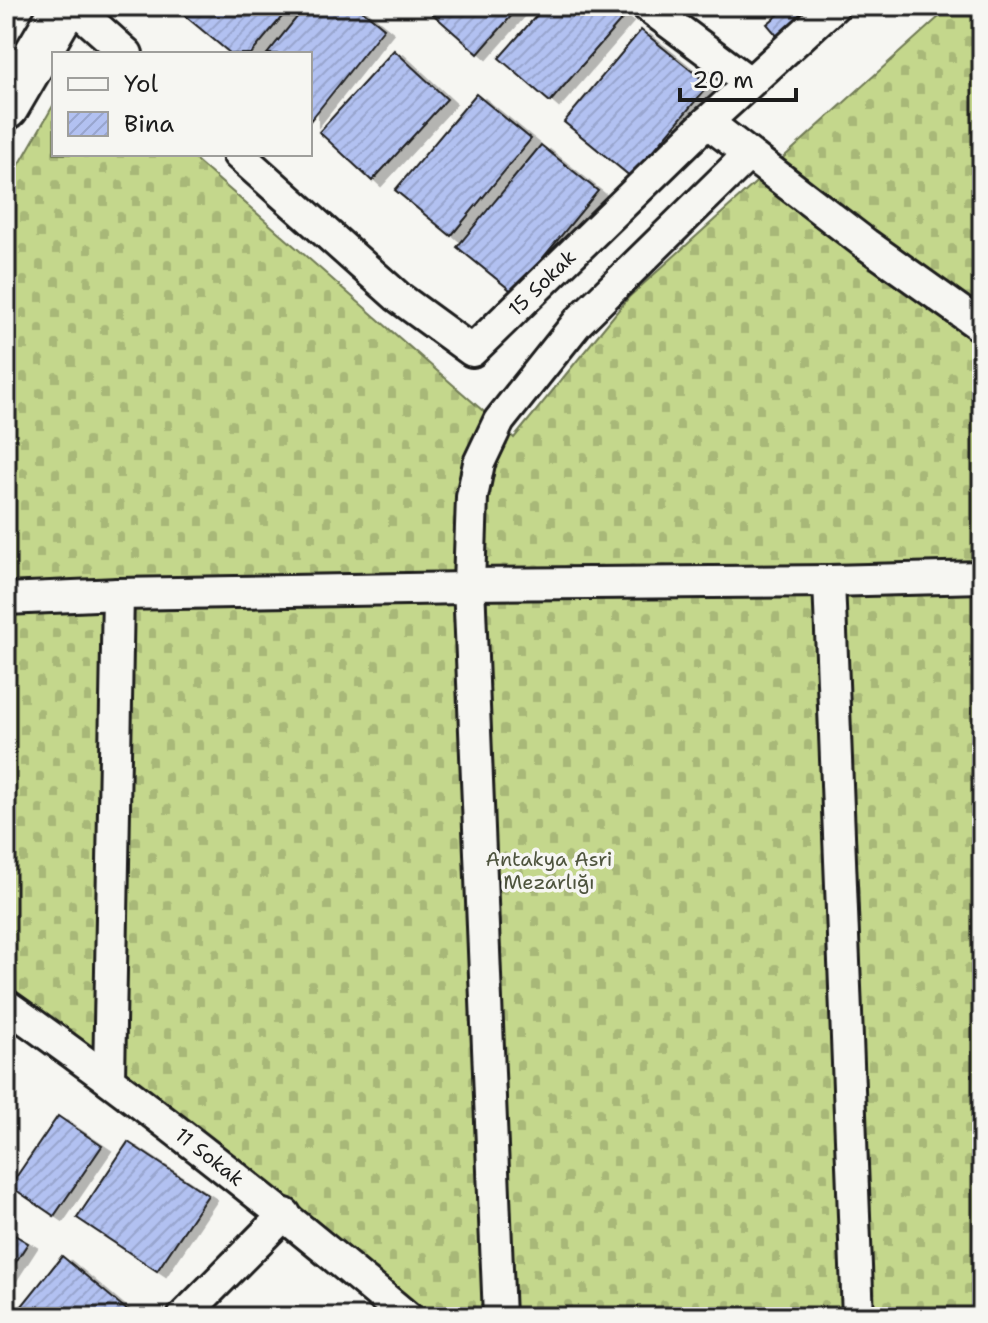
<svg xmlns="http://www.w3.org/2000/svg" width="988" height="1323" font-family="'Shantell Sans',sans-serif">
<style>
.cemetery{fill:url(#cemetery-stones);stroke:#707a54;stroke-width:2}
.building{fill:url(#building-hatch);stroke:#1c1c1c;stroke-width:2;filter:url(#shadow)}
.lines{fill:none;stroke-linecap:round;stroke-linejoin:round}
.street-casing{stroke:#1c1c1c;stroke-width:36}
.secondary-casing{stroke:#1c1c1c;stroke-width:50}
.street{stroke:#f6f6f2;stroke-width:30}
.secondary{stroke:#f6f6f2;stroke-width:44}
.labels{text-anchor:middle;stroke-width:7;stroke-linejoin:round;paint-order:stroke}
.street-label{font-size:20px;fill:#1c1c1c;stroke:#f6f6f2}
.park-label{font-size:20px;fill:#4e543e;stroke:#f6f6f2}
</style>
<defs>
<pattern id="cemetery-stones" width="16" height="16" patternUnits="userSpaceOnUse" patternTransform="scale(2)"><rect width="16" height="16" fill="#c4d78c"/><path d="M2 7V4a2 2 0 0 1 4 0v3zM10 15v-3a2 2 0 0 1 4 0v3z" fill="#a8b878"/></pattern>
<pattern id="building-hatch" width="6" height="6" patternUnits="userSpaceOnUse" patternTransform="scale(2)"><rect width="6" height="6" fill="#b2c1f1"/><path d="M-1 1l2-2M0 6l6-6M5 7l2-2" fill="none" stroke="#98a5ce"/></pattern>
<filter id="shadow"><feDropShadow dx="9" dy="5" stdDeviation="0" flood-color="#0004"/></filter>
</defs>
<rect width="100%" height="100%" fill="#f6f6f2"/>
<filter id="ink" filterUnits="userSpaceOnUse"><feTurbulence type="fractalNoise" baseFrequency=".0125" numOctaves="2"/><feDisplacementMap in="SourceGraphic" scale="16" xChannelSelector="R" yChannelSelector="G"/><feConvolveMatrix kernelMatrix="1 2 1 2 8 2 1 2 1" color-interpolation-filters="sRGB"/></filter>
<g filter="url(#ink)">
<polygon class="cemetery" points="951,6 982,6 982,1317 407,1317 6,1000 6,188 54,104 54,154 189,154 514,438 629,297"/>
<g class="building">
<polygon points="173,6 291,6 251,54 231,54"/>
<polygon points="306,6 357,6 384,28 310,121 310,54 267,54"/>
<polygon points="428,6 520,6 478,54 426,8"/>
<polygon points="545,6 612,6 624,17 550,102 499,58"/>
<polygon points="789,6 794,6 814,30 789,50 767,24"/>
<polygon points="641,30 709,85 631,177 564,122"/>
<polygon points="394,50 447,99 372,181 319,132"/>
<polygon points="476,94 531,139 451,236 395,190"/>
<polygon points="541,145 598,191 514,293 457,247"/>
<polygon points="58,1116 102,1146 54,1216 10,1186"/>
<polygon points="128,1142 208,1195 157,1271 77,1218"/>
<polygon points="6,1230 28,1243 6,1277"/>
<polygon points="62,1256 127,1310 121,1317 13,1317"/>
</g>
<g class="lines">
<defs>
<g id="street">
<polyline points="73,6 127,54"/>
<polyline points="647,6 749,82"/>
<polyline points="707,122 866,244 982,327"/>
<path id="s1" d="M 238,154 L 398,297 L 472,351 L 707,122 L 834,6"/>
<polyline points="829,581 858,1317"/>
<polyline points="6,599 118,594 467,588 469,584 829,581 982,577"/>
<path id="s2" d="M 6,1005 C 145,1103 277,1208 407,1317"/>
<polyline points="109,1078 118,594"/>
<polyline points="183,1317 285,1214"/>
<polyline points="499,1317 469,584 472,497 479,463 499,421 578,322 748,155"/>
</g>
<polyline id="secondary" points="6,107 65,6"/>
</defs>
<use href="#street" class="street-casing"/>
<use href="#secondary" class="secondary-casing"/>
<use href="#street" class="street"/>
<use href="#secondary" class="secondary"/>
</g>
</g>
<g class="labels">
<g class="street-label">
<text dy="7" stroke="none"><textPath href="#s1" startOffset="404">15 Sokak</textPath></text>
<text dy="7" stroke="none"><textPath href="#s2" startOffset="254">11 Sokak</textPath></text>
</g>
<g class="park-label">
<text x="549" y="866">Antakya Asri<tspan x="549" dy="23">Mezarlığı</tspan></text>
</g>
</g>
<rect width="988" height="1323" fill="none" stroke="#f6f6f2" stroke-width="32"/>
<rect x="16" y="16" width="956" height="1291" fill="none" stroke="#1c1c1c" stroke-width="3" filter="url(#ink)"/>
<rect x="52" y="52" width="260" height="104" fill="#f6f6f2" stroke="#9f9f9c" stroke-width="2"/>
<rect x="68" y="78" width="40" height="12" fill="#f6f6f2" stroke="#9f9f9c" stroke-width="2"/>
<text x="124" y="92" font-size="24" fill="#1c1c1c">Yol</text>
<rect x="68" y="112" width="40" height="24" fill="url(#building-hatch)" stroke="#9f9f9c" stroke-width="2"/>
<text x="124" y="132" font-size="24" fill="#1c1c1c">Bina</text>
<path d="M680 88v12h116v-12" fill="none" stroke="#1c1c1c" stroke-width="4"/>
<text x="692" y="88" font-size="24" fill="#1c1c1c" stroke="#f6f6f2" stroke-width="6" paint-order="stroke">20 m</text>
</svg>
